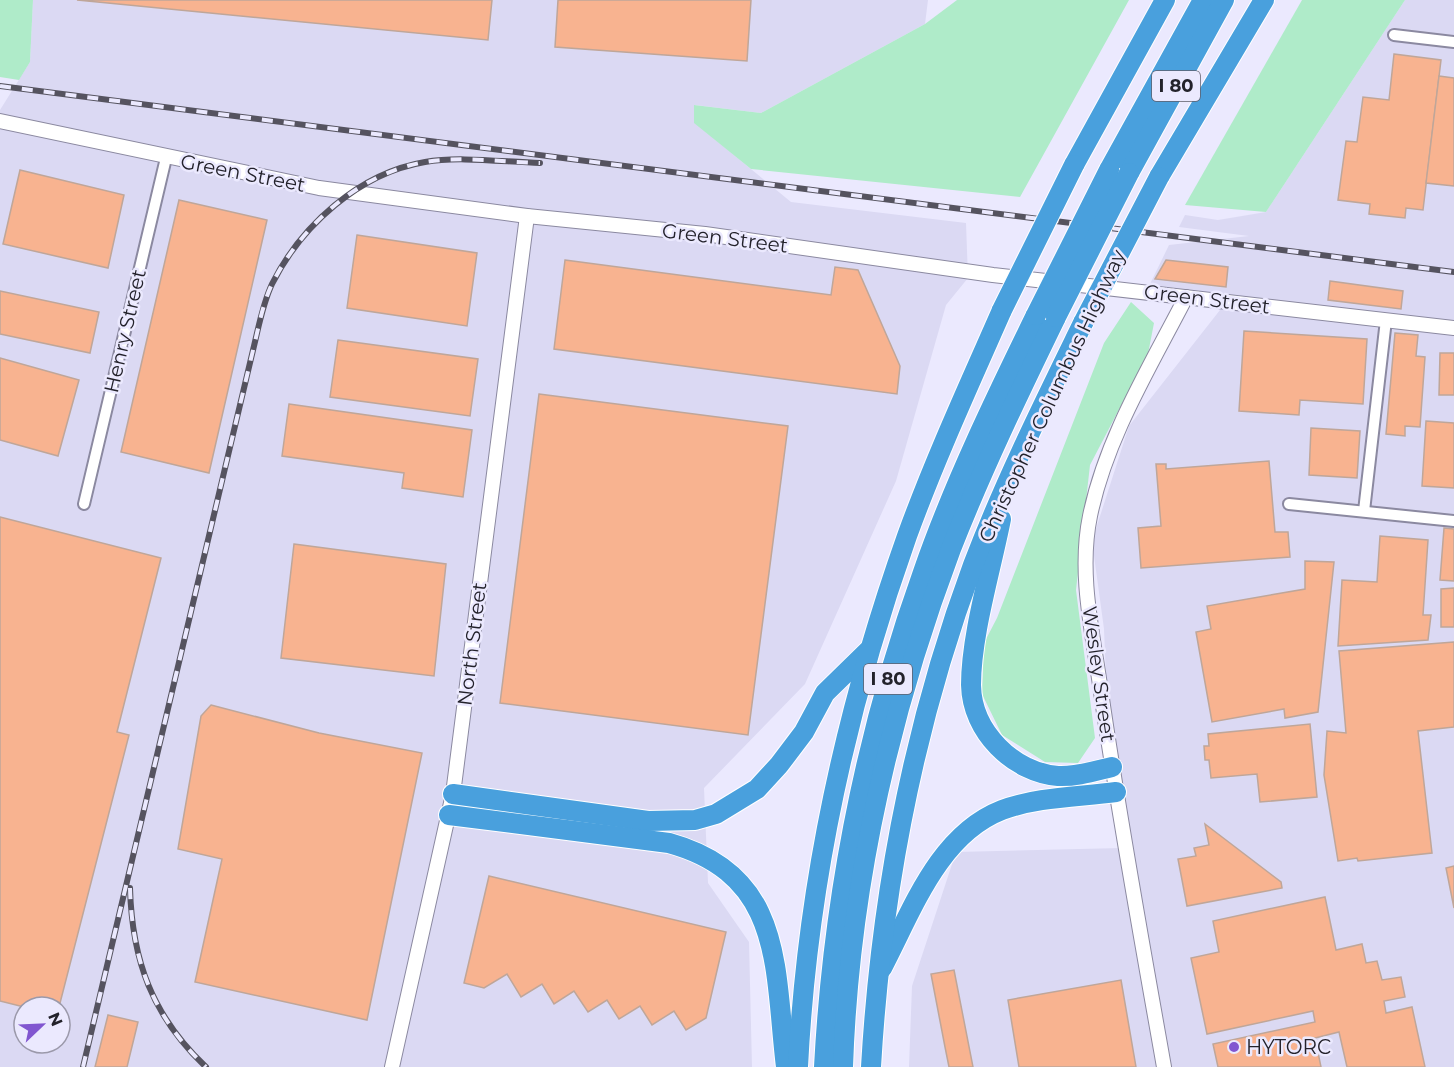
<svg xmlns="http://www.w3.org/2000/svg" width="1454" height="1067" font-family="Montserrat,sans-serif">
<style>
.built{fill:#dbd9f3;fill-rule:evenodd}
.green{fill:#afebc9}
.building{fill:#f8b390;stroke:#bfa699;stroke-width:1.5}
.lines{fill:none;stroke-linecap:round;stroke-linejoin:round}
.minor-casing{stroke:#8b89a0;stroke-width:14}
.tertiary-casing{stroke:#8b89a0;stroke-width:16}
.motorway-casing{stroke:#fff;stroke-width:22}
.minor{stroke:#fff;stroke-width:10}
.tertiary{stroke:#fff;stroke-width:14}
.motorway{stroke:#49a0dd;stroke-width:20}
.rail-casing{stroke:#55535f;stroke-width:6}
.rail{stroke:#ebe9fe;stroke-width:4;stroke-dasharray:11;stroke-linecap:butt}
.motorway-bridge-casing{stroke:#fff;stroke-width:22;stroke-linecap:butt}
.motorway-bridge{stroke:#49a0dd;stroke-width:20}
.poi-dot{fill:#8156d0;stroke:#ebe9fe;stroke-width:2}
.labels{text-anchor:middle;stroke-width:5;stroke-linejoin:round;paint-order:stroke}
.shield{fill:#ebe9fe;stroke:#5f5e6a;stroke-width:1.5}
.shield-label{font-size:18px;font-weight:bold;fill:#23222b}
.street-label{font-size:20px;fill:#23222b;stroke:#ebe9fe}
.poi-label{font-size:20px;fill:#23222b;stroke:#ebe9fe;text-anchor:start}
</style>
<rect width="100%" height="100%" fill="#ebe9fe"/>
<g class="built">
<path d="M 33,0 L 928,0 L 925,24 L 761,113 L 695,105 L 695,123 L 791,202 L 966,223 L 968,278 L 946,305 L 896,481 L 805,684 L 704,788 L 708,883 L 749,942 L 752,1067 L 0,1067 L 0,110 L 30,62 ZM 24,1007 L 60,1007 L 60,1043 L 24,1043 Z"/>
<polygon points="1405,0 1454,0 1454,1067 909,1067 912,986 956,852 1122,848 1110,774 1104,629 1092,541 1129,426 1220,310 1150,284 1169,245 1249,236 1179,227 1185,215 1218,220 1266,212"/>
</g>
<g class="green">
<polygon points="0,0 33,0 30,62 19,80 0,77"/>
<polygon points="957,0 1129,0 1020,197 751,169 694,123 694,105 761,113 925,24"/>
<polygon points="1302,0 1405,0 1266,212 1185,205"/>
<polygon points="1131,302 1154,323 1148,354 1090,465 1076,590 1095,738 1078,763 1045,762 1002,735 982,694 984,643 997,618 1104,343"/>
</g>
<g class="building">
<polygon points="77,0 492,0 488,40"/>
<polygon points="558,0 751,0 747,61 555,47"/>
<polygon points="1394,54 1441,60 1423,210 1406,208 1405,218 1369,214 1370,204 1338,200 1346,141 1357,142 1363,97 1389,100"/>
<polygon points="1439,76 1454,78 1454,186 1426,183"/>
<polygon points="20,170 124,195 108,268 3,244"/>
<polygon points="179,200 267,220 209,473 121,452"/>
<polygon points="357,235 477,253 467,326 347,308"/>
<polygon points="565,260 831,295 835,267 858,270 900,366 897,394 554,349"/>
<polygon points="1166,260 1228,267 1226,287 1155,279"/>
<polygon points="1330,281 1403,291 1401,309 1328,300"/>
<polygon points="0,291 99,312 90,353 0,334"/>
<polygon points="1244,331 1367,339 1363,404 1300,400 1299,415 1239,411"/>
<polygon points="1395,333 1418,335 1416,356 1425,357 1420,427 1405,426 1405,436 1386,434"/>
<polygon points="338,340 478,359 470,416 330,397"/>
<polygon points="1440,353 1454,353 1454,395 1439,395"/>
<polygon points="0,358 79,380 58,456 0,440"/>
<polygon points="539,394 788,426 748,735 500,703"/>
<polygon points="289,404 472,430 463,497 402,488 404,473 282,456"/>
<polygon points="1426,421 1454,423 1454,488 1422,486"/>
<polygon points="1311,428 1360,431 1357,478 1309,475"/>
<polygon points="1269,461 1275,532 1288,532 1290,557 1141,568 1138,528 1161,526 1156,464 1166,464 1166,469"/>
<polygon points="0,517 161,558 117,732 129,735 59,1007 24,1007 0,1001"/>
<polygon points="1444,528 1454,529 1454,581 1440,580"/>
<polygon points="1380,536 1428,540 1423,615 1431,615 1428,640 1338,646 1342,580 1377,582"/>
<polygon points="294,544 446,564 434,676 281,658"/>
<polygon points="1305,561 1334,562 1318,712 1285,718 1284,709 1212,722 1196,632 1211,629 1207,606 1305,589"/>
<polygon points="1454,588 1454,627 1441,627 1441,589"/>
<polygon points="1454,642 1454,727 1418,731 1432,853 1358,861 1357,858 1338,861 1324,775 1327,731 1346,733 1339,651"/>
<polygon points="211,705 319,733 422,753 367,1020 195,982 222,859 178,849 201,716"/>
<polygon points="1310,724 1317,797 1260,802 1257,774 1211,778 1209,760 1205,760 1204,746 1209,746 1208,734"/>
<polygon points="1205,824 1281,882 1282,888 1187,906 1178,859 1196,856 1194,848 1209,845"/>
<polygon points="1454,866 1454,908 1446,868"/>
<polygon points="489,876 726,932 706,1018 686,1030 674,1011 652,1025 640,1006 619,1019 607,1000 588,1012 574,991 554,1004 542,984 521,997 507,974 484,988 464,983"/>
<polygon points="1325,897 1336,950 1362,944 1366,963 1377,961 1382,980 1401,977 1405,997 1384,1001 1386,1013 1412,1007 1425,1067 1347,1067 1339,1032 1315,1038 1321,1067 1218,1067 1213,1044 1315,1022 1313,1011 1207,1034 1191,958 1219,952 1213,921"/>
<polygon points="954,970 973,1067 949,1067 945,1047 931,974"/>
<polygon points="1121,980 1136,1067 1019,1067 1008,1000"/>
<polygon points="108,1015 138,1022 127,1067 95,1067"/>
</g>
<g class="lines">
<defs>
<g id="minor">
<polyline points="1394,35 1454,42"/>
<polyline points="84,504 166,158"/>
<polyline points="1289,504 1454,521"/>
<polyline points="1364,511 1386,320"/>
</g>
<g id="tertiary">
<polyline points="0,121 319,188 527,216 705,234 993,275 1454,328"/>
<polyline points="392,1067 453,794 527,216"/>
<path d="M 1164,1067 C 1142,942 1119,817 1101,692 C 1093,634 1078,574 1090,516 C 1106,438 1150,367 1186,297"/>
</g>
<g id="motorway">
<polyline points="1074,165 1165,0"/>
<polyline points="1109,170 1203,0"/>
<polyline points="1129,173 1224,0"/>
<polyline points="1159,177 1264,0"/>
<path d="M 1001,519 C 991,570 971,635 971,685 C 972,732 1013,772 1058,776 C 1076,777 1095,771 1112,767"/>
<polyline points="453,794 648,821 695,820 716,814 757,789 779,765 804,732 825,693 868,651"/>
<path d="M 449,815 L 669,843 C 785,875 774,969 786,1067"/>
<path d="M 882,968 C 912,911 938,835 1002,810 C 1037,797 1079,797 1116,792"/>
<path d="M 798,1067 C 807,885 846,708 907,536 C 935,459 969,385 1002,310"/>
<path d="M 824,1067 C 833,898 866,731 923,572 C 954,483 995,399 1036,315"/>
<path d="M 843,1067 C 849,891 889,714 951,549 C 982,470 1019,393 1056,317"/>
<path d="M 871,1067 C 881,895 913,727 973,565 C 1005,481 1045,401 1084,321"/>
</g>
</defs>
<use href="#minor" class="minor-casing"/>
<use href="#tertiary" class="tertiary-casing"/>
<use href="#motorway" class="motorway-casing"/>
<use href="#minor" class="minor"/>
<use href="#tertiary" class="tertiary"/>
<use href="#motorway" class="motorway"/>
<defs>
<g id="rail">
<polyline points="0,86 1454,272"/>
<path d="M 130,888 C 132,960 152,1016 206,1067"/>
<path d="M 83,1067 L 254,346 C 259,325 263,303 272,284 C 301,226 359,173 425,162 C 459,156 504,162 540,163"/>
</g>
</defs>
<use href="#rail" class="rail-casing"/>
<use href="#rail" class="rail"/>
<defs>
<g id="motorway-bridge">
<polyline points="1002,310 1074,165"/>
<polyline points="1036,315 1109,170"/>
<polyline points="1056,317 1129,173"/>
<polyline points="1084,321 1159,177"/>
</g>
</defs>
<use href="#motorway-bridge" class="motorway-bridge-casing"/>
<use href="#motorway-bridge" class="motorway-bridge"/>
</g>
<circle class="poi-dot" cx="1234" cy="1047" r="6"/>
<g class="labels">
<g class="shield">
<rect x="1152" y="71" width="48" height="30" rx="4.5"/>
<rect x="864" y="664" width="48" height="30" rx="4.5"/>
</g>
<g class="shield-label">
<text x="1176" y="92">I 80</text>
<text x="888" y="685">I 80</text>
</g>
<g class="street-label">
<text transform="translate(243 173) rotate(11)" y="7">Green Street</text>
<text transform="translate(725 238) rotate(7)" y="7">Green Street</text>
<text transform="translate(1207 299) rotate(7)" y="7">Green Street</text>
<text transform="translate(125 331) rotate(-77)" y="7">Henry Street</text>
<text transform="translate(1052 396) rotate(-65)" y="7">Christopher Columbus Highway</text>
<text transform="translate(472 644) rotate(-83)" y="7">North Street</text>
<text transform="translate(1099 674) rotate(82)" y="7">Wesley Street</text>
</g>
<g class="poi-label">
<text x="1246" y="1054">HYTORC</text>
</g>
</g>
<g transform="translate(42 1025) rotate(67)"><circle r="28" fill="#ebe9fe" stroke="#9b99aa" stroke-width="1.5"/>
<path d="M0-4.5L10 22L0 15L-10 22Z" fill="#8156d0"/>
<text y="-9" font-size="16" font-weight="bold" text-anchor="middle" fill="#23222b">N</text>
</g>
</svg>
